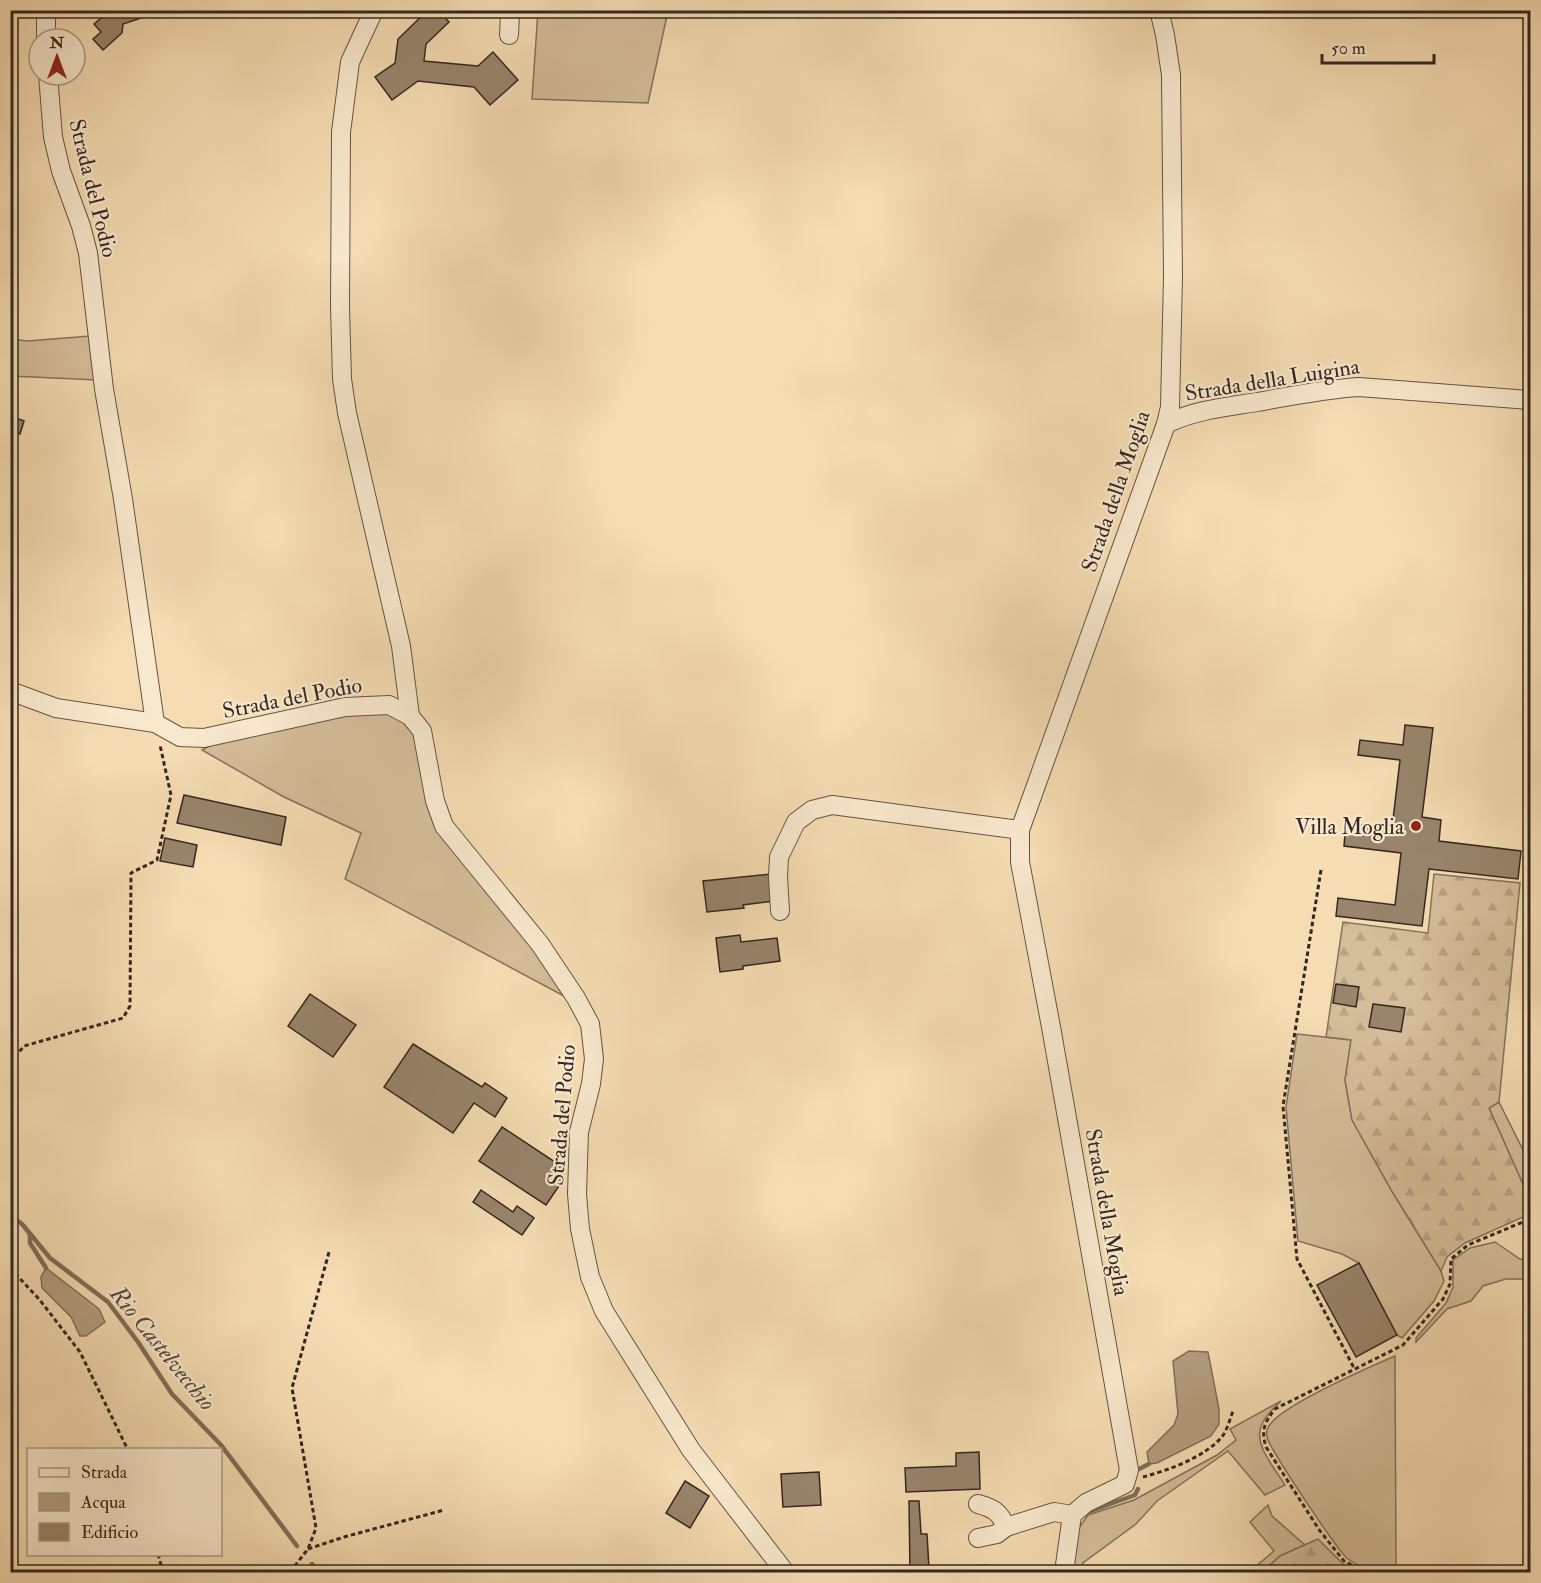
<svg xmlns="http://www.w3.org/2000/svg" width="1541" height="1583" font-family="'IM FELL Double Pica',serif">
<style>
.grass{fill:#d4bd99;stroke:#84725c;stroke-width:1.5}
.forest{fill:url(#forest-firs);stroke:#84725c;stroke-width:1.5}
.water{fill:#b39e80;stroke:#806e5a;stroke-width:1.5}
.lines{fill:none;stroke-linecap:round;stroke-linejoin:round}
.stream{stroke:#806e5a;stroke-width:4.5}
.building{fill:#98856c;stroke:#332720;stroke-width:1.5}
.minor-casing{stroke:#645444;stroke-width:20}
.path{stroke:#332720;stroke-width:3;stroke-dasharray:4.5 3;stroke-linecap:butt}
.minor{stroke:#f8e8cd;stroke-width:18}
.poi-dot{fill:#8f2418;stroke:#f8e8cd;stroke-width:2}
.labels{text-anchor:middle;stroke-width:4.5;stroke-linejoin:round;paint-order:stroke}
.street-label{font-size:22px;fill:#332720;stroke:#f8e8cd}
.poi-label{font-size:22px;fill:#332720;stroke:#f8e8cd;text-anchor:end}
.water-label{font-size:24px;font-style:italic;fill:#594b3d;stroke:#f8e8cd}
</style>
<defs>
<pattern id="forest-firs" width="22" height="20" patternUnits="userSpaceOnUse" patternTransform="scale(1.5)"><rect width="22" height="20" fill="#d4bd99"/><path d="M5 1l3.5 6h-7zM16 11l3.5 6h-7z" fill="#b6a284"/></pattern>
</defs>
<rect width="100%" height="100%" fill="#f5dcb2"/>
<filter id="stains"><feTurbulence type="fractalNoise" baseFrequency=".00333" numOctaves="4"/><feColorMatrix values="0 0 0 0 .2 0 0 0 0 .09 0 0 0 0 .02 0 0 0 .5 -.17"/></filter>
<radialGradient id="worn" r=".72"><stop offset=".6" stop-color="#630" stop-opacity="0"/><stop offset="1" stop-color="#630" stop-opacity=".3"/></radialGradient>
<g class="grass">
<polygon points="538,11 668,11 648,103 532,99"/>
<polygon points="90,336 97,380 11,376 10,339 28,341"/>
<polygon points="371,709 400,714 411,725 418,744 425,792 568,991 564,996 345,879 361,833 284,797 202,750 213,744"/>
<polygon points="1297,1034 1351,1040 1345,1080 1352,1120 1393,1193 1441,1271 1444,1281 1434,1301 1402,1338 1397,1335 1359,1263 1342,1254 1298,1241 1286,1107"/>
<polygon points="1499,1102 1530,1164 1530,1200 1489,1108"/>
<polygon points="1495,1242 1520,1259 1530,1261 1530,1279 1506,1279 1483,1286 1471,1301 1447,1309 1416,1342 1416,1338 1446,1303 1453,1287 1453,1260 1470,1248"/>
<path d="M 1395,1356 L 1396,1572 C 1379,1573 1362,1569 1348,1559 C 1339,1553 1269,1448 1267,1437 C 1266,1435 1267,1429 1268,1428 C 1275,1408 1372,1366 1395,1356 Z"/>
<path d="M 1281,1401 C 1274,1408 1266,1415 1262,1424 C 1252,1444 1275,1468 1285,1485 L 1265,1495 L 1228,1451 L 1157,1501 L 1136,1524 L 1083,1563 L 1083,1572 L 1072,1572 L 1076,1532 L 1088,1515 L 1134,1500 L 1217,1455 L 1236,1440 L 1230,1429 Z"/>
<polygon points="1268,1505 1272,1516 1305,1545 1280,1556 1262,1572 1249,1572 1274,1551 1250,1522"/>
</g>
<g class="forest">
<polygon points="1434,874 1520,883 1499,1102 1489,1108 1530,1200 1530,1214 1465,1243 1447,1257 1441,1271 1393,1193 1352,1120 1345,1080 1351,1040 1326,1037 1343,922 1428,933"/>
<polygon points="1318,1539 1351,1572 1262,1572 1280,1556"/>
</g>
<g class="water">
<polygon points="46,1268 99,1309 105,1322 86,1336 80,1336 71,1317 42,1288 41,1277"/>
<polygon points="1189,1351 1208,1352 1219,1409 1219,1424 1211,1436 1157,1463 1149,1464 1147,1452 1174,1425 1178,1414 1173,1361"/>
</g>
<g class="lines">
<g class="stream">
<polyline points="10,1215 22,1224 50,1258 108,1302 138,1342 172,1394 221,1445 297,1546"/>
<polyline points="30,1234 30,1243 46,1268"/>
<polyline points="1137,1470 1149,1464"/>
<polyline points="1088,1512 1135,1495 1138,1489"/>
<polyline points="312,1564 317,1572"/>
</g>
</g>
<g class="building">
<polygon points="102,10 155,10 156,13 123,24 122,33 103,50 93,39 101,32 94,24 101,18 97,15"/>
<polygon points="428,10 438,10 449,22 426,44 424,61 478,66 493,52 518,80 490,105 474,87 418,81 392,100 375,77 395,63 398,39"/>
<polygon points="10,416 24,421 20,434 10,431"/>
<polygon points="1405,725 1433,728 1422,817 1441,820 1439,841 1521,851 1518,879 1429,869 1422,926 1336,916 1338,898 1395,905 1401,853 1344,846 1346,823 1392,828 1400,760 1358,755 1360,740 1403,745"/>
<polygon points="184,795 286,817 281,845 177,823"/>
<polygon points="165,838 197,845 193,867 160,861"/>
<polygon points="771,874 774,901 743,905 744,908 707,912 703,881"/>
<polygon points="740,935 741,942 777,938 780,961 743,966 743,969 720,972 716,938"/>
<polygon points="1336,984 1359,987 1356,1007 1333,1003"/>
<polygon points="310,994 356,1025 333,1057 288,1026"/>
<polygon points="1373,1004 1405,1008 1401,1032 1369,1027"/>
<polygon points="413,1044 482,1087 485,1083 507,1098 495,1117 474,1103 453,1133 384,1087"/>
<polygon points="502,1127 561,1166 555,1175 563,1180 546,1205 479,1161"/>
<polygon points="481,1190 513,1212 517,1206 534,1218 522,1235 473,1202"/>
<polygon points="1359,1263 1397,1335 1356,1357 1317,1285"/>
<polygon points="979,1452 980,1489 906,1492 905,1468 956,1466 956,1453"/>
<polygon points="819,1472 821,1505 783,1507 781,1474"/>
<polygon points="685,1481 709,1496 690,1528 666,1513"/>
<polygon points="909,1501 919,1501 921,1534 927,1534 929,1568 988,1565 988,1572 910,1572"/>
</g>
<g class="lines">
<defs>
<g id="minor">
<polyline points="46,10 46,39"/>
<polyline points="374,10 350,62 341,132 340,307 342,379 347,413 401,646 410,716"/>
<polyline points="508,10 510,14 509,35"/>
<polyline points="48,75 53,137 61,171 81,226 88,253 104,389 123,499 155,723 180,737 204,738 345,707 389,705 410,716 422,731 435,801 444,826 540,944 576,998 590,1024 594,1059 591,1084 579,1132 577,1194 580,1229 590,1277 604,1311 691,1450 785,1572"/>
<path d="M 1166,424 C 1195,410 1226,407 1257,402 C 1291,396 1325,389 1359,387 L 1530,400"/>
<polyline points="10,691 56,708 155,723"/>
<polyline points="780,911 778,877 779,857 796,822 812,810 832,805 1020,830"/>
<path d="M 978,1504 C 993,1508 1000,1512 1006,1527 L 997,1534 L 978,1538"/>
<polyline points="1006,1527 1054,1512 1072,1515"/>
<polyline points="1064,1572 1072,1515 1086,1503 1125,1484 1129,1470 1051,1027 1020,862 1020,830 1166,424 1170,407 1173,277 1171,75 1165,35 1159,10"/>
</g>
</defs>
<use href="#minor" class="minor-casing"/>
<g class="path">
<polyline points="1321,870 1283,1106 1297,1259 1354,1368"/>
<polyline points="10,1063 24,1046 123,1018 130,1006 131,873 157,860 171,795 160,745"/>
<polyline points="10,1268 39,1299 80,1352 128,1450"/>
<path d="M 1143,1477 C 1169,1470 1203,1458 1222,1437 C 1227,1430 1230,1419 1233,1411"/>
<polyline points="308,1549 344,1537 444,1510"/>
<polyline points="158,1554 163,1572"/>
<polyline points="290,1572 308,1549 316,1528 292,1388 329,1252"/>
<path d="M 1365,1572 L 1344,1561 L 1320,1531 L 1266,1447 C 1261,1430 1264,1423 1275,1409 L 1403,1345 L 1443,1299 L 1450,1284 L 1451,1259 L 1468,1245 L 1530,1219"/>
</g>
<use href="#minor" class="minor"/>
</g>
<circle class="poi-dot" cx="1416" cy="826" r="6"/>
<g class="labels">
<g class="street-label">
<text transform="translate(94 188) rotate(76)" y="8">Strada del Podio</text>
<text transform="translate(1272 379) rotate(-9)" y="8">Strada della Luigina</text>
<text transform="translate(1115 491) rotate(-71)" y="8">Strada della Moglia</text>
<text transform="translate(292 697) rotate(-11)" y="8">Strada del Podio</text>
<text transform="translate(561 1115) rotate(-85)" y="8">Strada del Podio</text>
<text transform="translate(1108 1212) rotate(80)" y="8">Strada della Moglia</text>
</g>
<g class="poi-label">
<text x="1404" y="834">Villa Moglia</text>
</g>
<g class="water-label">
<text transform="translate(163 1348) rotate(51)" y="8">Rio Castelvecchio</text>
</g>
</g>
<rect width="1541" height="1583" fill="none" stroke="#f5dcb2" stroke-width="36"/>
<rect x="12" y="12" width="1517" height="1559" fill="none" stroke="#332720" stroke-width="3"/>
<rect x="18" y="18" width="1505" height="1547" fill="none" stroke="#332720" stroke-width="1.5"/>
<rect x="27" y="1448" width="195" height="108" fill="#f8e8cd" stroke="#a99b88" stroke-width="1.5"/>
<rect x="39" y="1468" width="30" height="9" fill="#f8e8cd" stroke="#a99b88" stroke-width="1.5"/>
<text x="81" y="1478" font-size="18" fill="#332720">Strada</text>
<rect x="39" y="1493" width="30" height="18" fill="#b39e80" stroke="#a99b88" stroke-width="1.5"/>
<text x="81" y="1508" font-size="18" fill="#332720">Acqua</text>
<rect x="39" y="1523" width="30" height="18" fill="#98856c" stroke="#a99b88" stroke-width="1.5"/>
<text x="81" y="1538" font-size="18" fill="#332720">Edificio</text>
<g transform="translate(57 57)"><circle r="28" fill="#f8e8cd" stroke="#a99b88" stroke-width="1.5"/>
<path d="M0-4.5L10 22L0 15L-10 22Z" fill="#8f2418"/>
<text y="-9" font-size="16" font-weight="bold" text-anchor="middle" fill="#332720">N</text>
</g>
<path d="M1322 54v9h112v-9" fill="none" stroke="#332720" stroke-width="3"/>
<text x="1331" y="54" font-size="18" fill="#332720" stroke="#f8e8cd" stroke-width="4.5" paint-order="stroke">50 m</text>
<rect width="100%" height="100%" filter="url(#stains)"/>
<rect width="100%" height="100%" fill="url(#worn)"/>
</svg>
